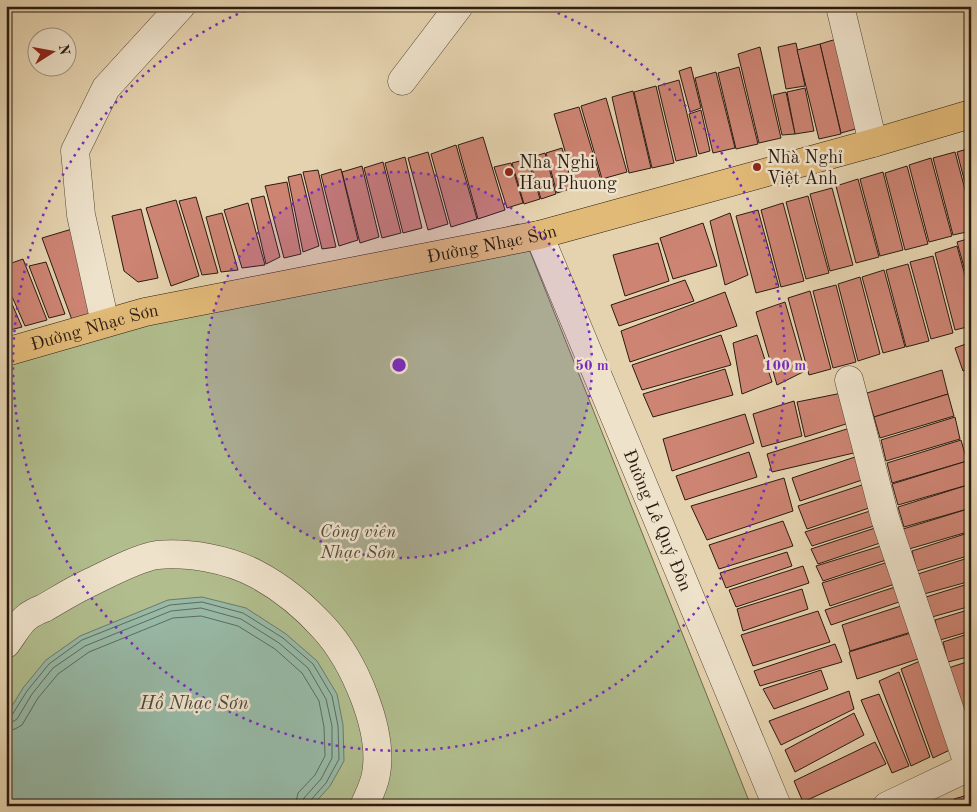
<svg xmlns="http://www.w3.org/2000/svg" width="977" height="812" font-family="'Old Standard TT',serif">
<style>
.green{fill:#b1bd8d;stroke:#6d6c4f}
.water{fill:#97b9a6;stroke:#6b7a6a}
.lines{fill:none;stroke-linecap:round;stroke-linejoin:round}
.shore{stroke:#606a5c;stroke-width:1}
.building{fill:#cd8473;stroke:#291b11}
.minor-casing{stroke:#584938;stroke-width:29}
.major-casing{stroke:#291b11;stroke-width:29}
.minor{stroke:#eee2cb;stroke-width:28}
.major{stroke:#e2ba78;stroke-width:28}
.ring{fill:none;stroke:#7b2cbf;stroke-width:2.5;stroke-dasharray:2.5 5}
.poi-dot{fill:#8f2418;stroke:#eee2cb;stroke-width:2}
.labels{text-anchor:middle;stroke-width:5;stroke-linejoin:round;paint-order:stroke}
.poi-label{font-size:18px;fill:#291b11;stroke:#eee2cb;text-anchor:start}
.street-label{font-size:18px;fill:#291b11;stroke:#eee2cb}
.park-label{font-size:18px;font-style:italic;fill:#524c36;stroke:#eee2cb}
.water-label{font-size:19px;font-style:italic;fill:#4a4a3e;stroke:#eee2cb}
.centre{fill:#7b2cbf;stroke:#eee2cb;stroke-width:2.5}
.ring-label{font-size:15px;text-anchor:middle;font-weight:bold;fill:#7b2cbf;stroke:#eee2cb;stroke-width:5;stroke-linejoin:round;paint-order:stroke}
</style>
<rect width="100%" height="100%" fill="#e5d3af"/>
<filter id="stains"><feTurbulence type="fractalNoise" baseFrequency=".004" numOctaves="4"/><feColorMatrix values="0 0 0 0 .2 0 0 0 0 .09 0 0 0 0 .02 0 0 0 .5 -.17"/></filter>
<radialGradient id="worn" r=".72"><stop offset=".6" stop-color="#630" stop-opacity="0"/><stop offset="1" stop-color="#630" stop-opacity=".3"/></radialGradient>
<polygon class="green" points="519,224 751,806 6,806 6,362"/>
<polygon class="water" points="202,597 246,608 286,634 317,661 337,694 343,725 344,761 330,786 312,806 6,806 6,716 23,688 46,660 80,636 168,600"/>
<g class="lines">
<g class="shore">
<polyline points="6,717 12,715 27,691 49,664 82,640 170,605 202,602 243,613 283,638 313,664 332,696 338,726 339,759 326,783 310,801 309,806"/>
<polyline points="6,723 12,722 17,719 32,694 53,668 85,646 171,611 201,608 241,619 279,643 308,668 326,699 332,726 332,758 321,779 304,798 302,806"/>
<polyline points="6,731 15,729 22,725 38,698 58,674 89,652 173,618 201,616 238,626 275,649 302,673 319,701 324,727 325,756 315,775 298,793 295,806"/>
</g>
</g>
<g class="building">
<polygon points="843,37 863,127 841,133 820,44"/>
<polygon points="796,43 805,86 786,89 778,47"/>
<polygon points="820,44 841,134 819,139 797,50"/>
<polygon points="760,47 781,138 759,143 738,54"/>
<polygon points="691,67 701,108 690,112 679,71"/>
<polygon points="739,67 758,144 736,149 718,73"/>
<polygon points="716,72 735,148 713,153 695,78"/>
<polygon points="679,80 697,156 676,161 658,86"/>
<polygon points="656,86 674,163 652,168 634,92"/>
<polygon points="805,88 814,131 795,134 787,92"/>
<polygon points="633,91 651,168 629,173 612,97"/>
<polygon points="786,92 795,134 782,135 773,95"/>
<polygon points="606,98 627,172 602,179 581,106"/>
<polygon points="579,107 601,180 576,188 554,114"/>
<polygon points="701,110 710,151 699,154 689,114"/>
<polygon points="483,137 505,210 478,219 458,145"/>
<polygon points="456,145 477,219 451,227 431,154"/>
<polygon points="562,148 573,188 557,193 546,153"/>
<polygon points="971,148 971,206 957,152"/>
<polygon points="428,152 448,224 428,230 408,158"/>
<polygon points="955,152 971,212 971,231 953,235 933,158"/>
<polygon points="545,153 556,194 541,199 529,158"/>
<polygon points="405,157 422,228 403,233 385,163"/>
<polygon points="931,158 952,236 929,242 909,165"/>
<polygon points="528,159 540,199 524,204 512,163"/>
<polygon points="383,162 401,233 382,238 364,168"/>
<polygon points="511,163 523,203 507,208 494,167"/>
<polygon points="362,166 379,237 360,243 342,172"/>
<polygon points="907,166 928,244 905,250 885,173"/>
<polygon points="341,169 358,240 339,246 321,175"/>
<polygon points="318,170 336,247 322,249 303,172"/>
<polygon points="883,172 903,250 880,256 860,179"/>
<polygon points="301,174 319,246 303,252 288,177"/>
<polygon points="858,179 879,257 856,263 836,186"/>
<polygon points="287,182 301,254 284,258 265,186"/>
<polygon points="832,188 853,265 830,271 810,194"/>
<polygon points="264,196 280,257 266,264 251,199"/>
<polygon points="808,196 829,273 806,279 786,202"/>
<polygon points="196,197 218,273 202,275 179,201"/>
<polygon points="176,200 199,276 171,286 146,208"/>
<polygon points="248,203 265,265 242,268 224,210"/>
<polygon points="783,203 804,281 781,287 761,210"/>
<polygon points="141,209 158,278 138,282 124,271 112,216"/>
<polygon points="758,210 779,287 756,293 736,216"/>
<polygon points="222,213 238,270 221,272 206,217"/>
<polygon points="730,213 748,275 725,285 710,221"/>
<polygon points="703,223 717,266 673,279 660,238"/>
<polygon points="72,229 96,313 72,320 42,238"/>
<polygon points="971,238 971,292 957,242"/>
<polygon points="658,243 669,281 625,296 613,255"/>
<polygon points="957,246 971,298 971,326 955,330 935,253"/>
<polygon points="933,256 953,333 931,339 910,262"/>
<polygon points="23,259 47,320 25,326 6,283 6,265"/>
<polygon points="46,262 65,314 49,318 29,266"/>
<polygon points="908,264 929,341 906,347 886,270"/>
<polygon points="884,270 905,347 883,353 862,277"/>
<polygon points="860,277 880,354 858,361 838,284"/>
<polygon points="685,280 694,301 619,326 611,305"/>
<polygon points="836,285 856,362 833,368 813,291"/>
<polygon points="6,290 22,327 6,331"/>
<polygon points="810,291 831,369 809,375 788,298"/>
<polygon points="725,292 737,326 630,362 621,331"/>
<polygon points="785,302 805,371 777,385 756,312"/>
<polygon points="721,335 731,365 642,390 632,365"/>
<polygon points="757,335 772,382 742,394 733,343"/>
<polygon points="971,342 971,368 963,371 955,348"/>
<polygon points="725,369 733,395 653,417 643,394"/>
<polygon points="942,370 948,394 874,417 867,393"/>
<polygon points="971,372 971,390 965,374"/>
<polygon points="842,393 849,423 805,437 797,402"/>
<polygon points="948,394 954,416 880,438 874,417"/>
<polygon points="794,401 802,436 762,447 753,414"/>
<polygon points="745,414 754,443 672,471 663,439"/>
<polygon points="955,417 960,439 886,461 881,440"/>
<polygon points="850,428 858,452 772,472 767,454"/>
<polygon points="961,440 967,461 892,483 887,463"/>
<polygon points="749,452 757,477 685,500 676,476"/>
<polygon points="858,456 865,479 800,501 792,478"/>
<polygon points="967,461 971,484 898,505 892,484"/>
<polygon points="784,478 793,511 707,540 691,506"/>
<polygon points="865,484 872,507 807,529 798,506"/>
<polygon points="971,484 971,508 904,527 898,507"/>
<polygon points="971,508 971,531 909,549 903,529"/>
<polygon points="873,510 877,525 812,546 805,532"/>
<polygon points="783,521 793,546 719,569 709,545"/>
<polygon points="878,527 883,542 818,564 811,549"/>
<polygon points="971,532 971,555 917,571 912,551"/>
<polygon points="884,545 889,559 823,581 816,566"/>
<polygon points="787,552 792,566 726,588 720,573"/>
<polygon points="971,557 971,581 924,594 918,574"/>
<polygon points="888,562 895,584 830,606 822,583"/>
<polygon points="803,566 809,583 736,607 729,590"/>
<polygon points="971,583 971,606 932,617 926,597"/>
<polygon points="898,586 902,601 831,625 825,610"/>
<polygon points="802,589 808,609 743,631 737,609"/>
<polygon points="904,605 911,632 850,651 842,625"/>
<polygon points="971,609 971,631 940,640 935,620"/>
<polygon points="818,611 830,642 753,666 741,635"/>
<polygon points="911,633 918,659 857,679 849,652"/>
<polygon points="971,633 971,656 948,662 943,642"/>
<polygon points="835,644 842,662 760,686 754,671"/>
<polygon points="925,659 956,747 933,758 901,669"/>
<polygon points="970,661 971,664 971,735 948,668"/>
<polygon points="821,670 828,689 774,709 763,689"/>
<polygon points="899,672 930,757 911,766 879,681"/>
<polygon points="849,691 854,709 781,745 769,721"/>
<polygon points="879,694 909,766 892,773 861,700"/>
<polygon points="854,713 864,735 795,772 785,750"/>
<polygon points="875,742 886,764 803,802 794,781"/>
<polygon points="971,794 971,806 956,806 954,799"/>
<polygon points="951,801 952,806 940,806"/>
</g>
<g class="lines">
<defs>
<g id="minor">
<polyline points="840,6 873,143"/>
<polyline points="402,81 459,6"/>
<path id="s1" d="M 539,235 L 777,806"/>
<polyline points="105,323 81,215 75,151 106,88 181,6"/>
<polyline points="849,380 885,518 969,767"/>
<path d="M 6,644 C 13,635 19,623 27,617 C 32,613 39,610 44,608 C 58,600 72,591 87,584 C 106,575 137,558 157,555 C 188,552 228,559 256,574 C 281,587 305,607 324,628 C 354,661 384,730 376,774 C 374,786 369,795 364,806"/>
<polyline points="887,806 971,766"/>
</g>
<g id="major">
<path id="s2" d="M 6,352 L 145,312 L 539,235 L 873,143 L 971,114"/>
</g>
</defs>
<use href="#minor" class="minor-casing"/>
<use href="#major" class="major-casing"/>
<use href="#minor" class="minor"/>
<use href="#major" class="major"/>
</g>
<circle cx="399" cy="365" r="193" fill="#7b2cbf" fill-opacity=".12"/>
<g class="ring">
<circle cx="399" cy="365" r="193"/>
<path d="M544 7A386 386 0 1 1 254 7"/>
</g>
<g class="poi-dot">
<circle cx="757" cy="167" r="5"/>
<circle cx="509" cy="172" r="5"/>
</g>
<g class="labels">
<g class="poi-label">
<text x="767" y="163">Nhà Nghỉ<tspan x="767" dy="21">Việt Anh</tspan></text>
<text x="519" y="168">Nha Nghi<tspan x="519" dy="21">Hau Phuong</tspan></text>
</g>
<g class="street-label">
<text dy="6" stroke="none"><textPath href="#s2" startOffset="498">Đường Nhạc Sơn</textPath></text>
<text dy="6" stroke="none"><textPath href="#s2" startOffset="92">Đường Nhạc Sơn</textPath></text>
<text dy="6" stroke="none"><textPath href="#s1" startOffset="309">Đường Lê Quý Đôn</textPath></text>
</g>
<g class="park-label">
<text x="358" y="537">Công viên<tspan x="358" dy="21">Nhạc Sơn</tspan></text>
</g>
<g class="water-label">
<text x="194" y="709">Hồ Nhạc Sơn</text>
</g>
</g>
<circle cx="399" cy="365" r="8" class="centre"/>
<g class="ring-label">
<text x="592" y="370">50 m</text>
<text x="785" y="370">100 m</text>
</g>
<rect width="977" height="812" fill="none" stroke="#e5d3af" stroke-width="25"/>
<rect x="8" y="8" width="962" height="797" fill="none" stroke="#291b11" stroke-width="2.5"/>
<rect x="12" y="12" width="952" height="787" fill="none" stroke="#291b11"/>
<g transform="translate(52 52) rotate(79)"><circle r="24" fill="#eee2cb" stroke="#9f9281"/>
<path d="M0-4L9 19L0 12L-9 19Z" fill="#8f2418"/>
<text y="-8" font-size="14" font-weight="bold" text-anchor="middle" fill="#291b11">N</text>
</g>
<rect width="100%" height="100%" filter="url(#stains)"/>
<rect width="100%" height="100%" fill="url(#worn)"/>
</svg>
